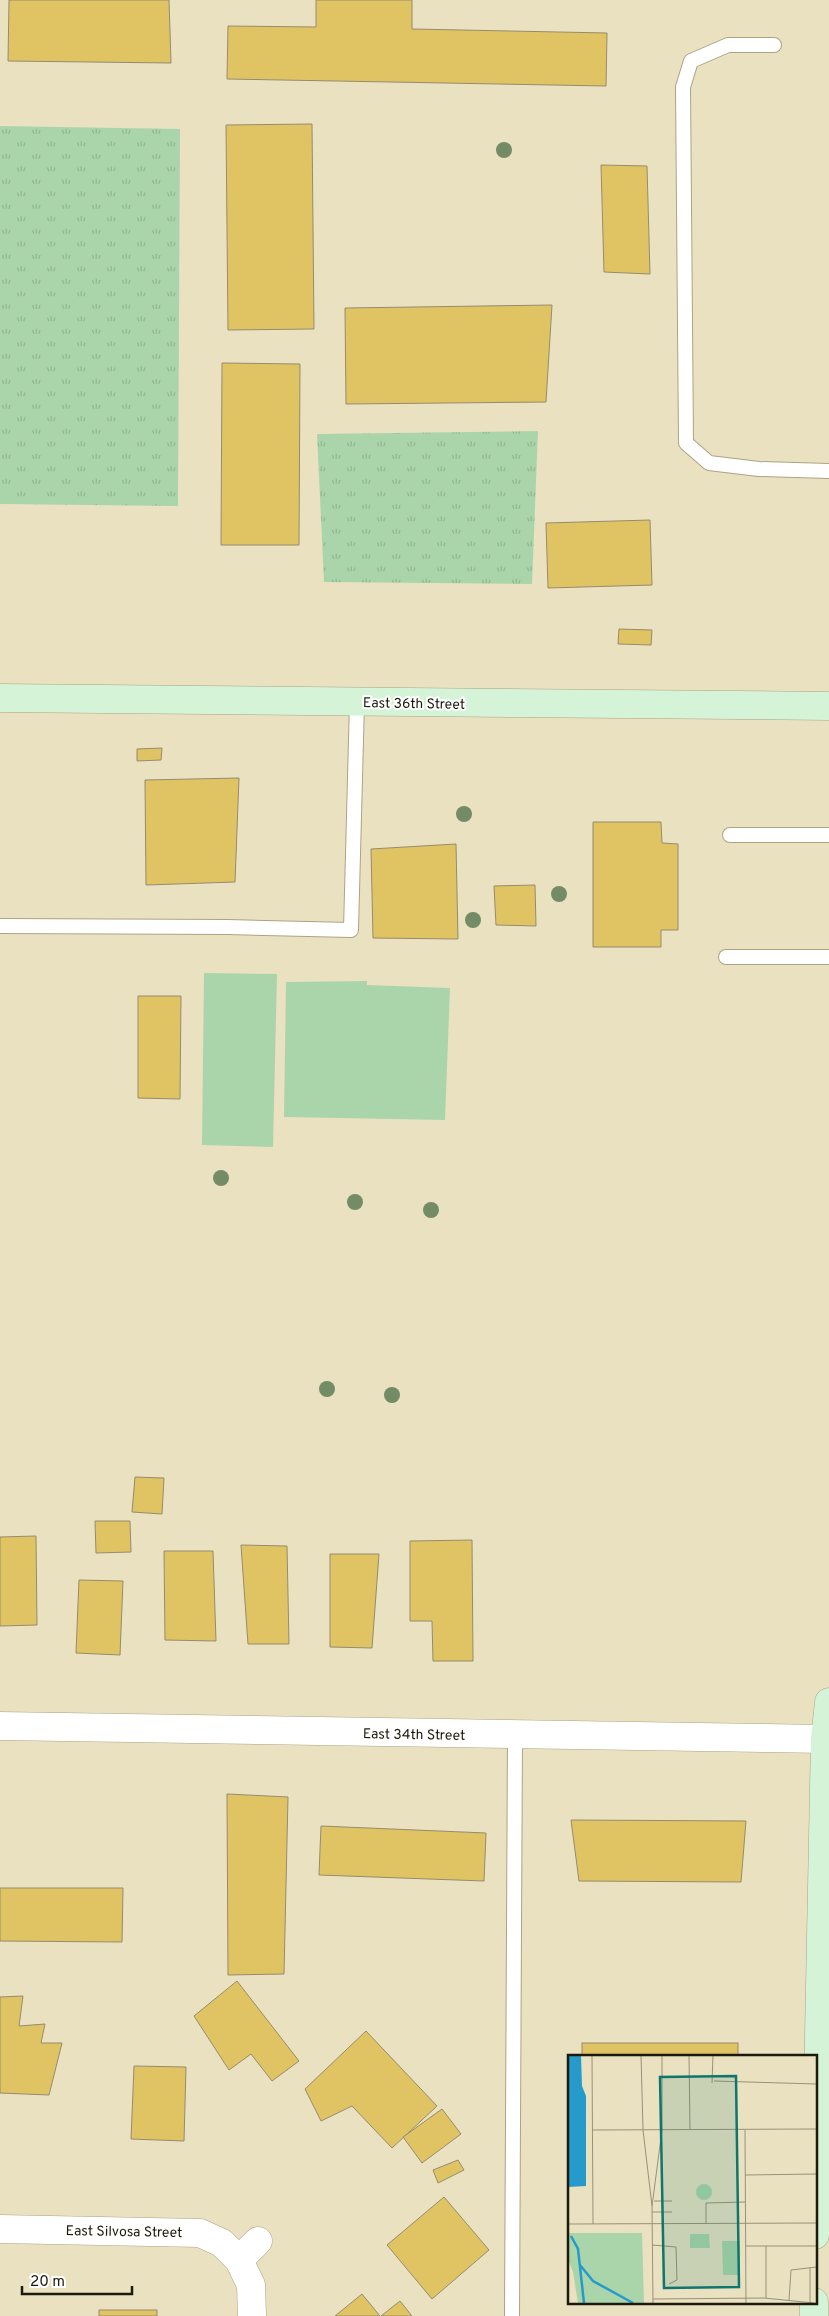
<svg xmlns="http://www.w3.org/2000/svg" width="829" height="2316" font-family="Overpass,sans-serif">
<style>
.grass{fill:url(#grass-tufts)}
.garden{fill:#aad5aa}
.building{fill:#e0c464;stroke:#958c6f}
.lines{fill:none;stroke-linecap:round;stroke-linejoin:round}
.lane-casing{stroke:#aca385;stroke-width:16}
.street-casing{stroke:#aca385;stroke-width:29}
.secondary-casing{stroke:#aca385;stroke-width:29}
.lane{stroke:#fff;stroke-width:14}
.street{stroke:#fff;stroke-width:28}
.secondary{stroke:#d5f4d7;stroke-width:28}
.tree{fill:#748c65}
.labels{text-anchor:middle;stroke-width:4;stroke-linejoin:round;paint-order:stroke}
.street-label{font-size:14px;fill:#1c190d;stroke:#fff}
.inset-river{fill:none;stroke:#269bcb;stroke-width:2.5}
.inset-road{fill:none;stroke:#989179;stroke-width:1}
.view{fill:#0f766e;fill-opacity:0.15;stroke:#0f766e;stroke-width:2.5}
.inset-edge{fill:none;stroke:#1c190d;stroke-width:2.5}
</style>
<defs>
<pattern id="grass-tufts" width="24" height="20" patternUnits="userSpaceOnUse" patternTransform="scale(1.25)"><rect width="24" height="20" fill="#aad5aa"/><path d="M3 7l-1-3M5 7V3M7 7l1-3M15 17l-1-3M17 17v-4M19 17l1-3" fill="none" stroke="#92b691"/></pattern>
</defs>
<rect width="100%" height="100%" fill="#eae1c1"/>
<g class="grass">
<polygon points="0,126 180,129 178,506 0,504"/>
<polygon points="538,431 532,584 324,582 317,434"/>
</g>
<g class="garden">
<polygon points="204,973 277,974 273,1147 202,1145"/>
<polygon points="367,981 367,985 450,988 445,1120 284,1117 286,982"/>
</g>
<g class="building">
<polygon points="9,0 169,0 171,63 8,61"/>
<polygon points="316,0 412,0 412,29 607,33 606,86 227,79 228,26 316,27"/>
<polygon points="312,124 314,329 228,330 226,125"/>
<polygon points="601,165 647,166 650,274 604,272"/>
<polygon points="552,305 546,402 346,404 345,308"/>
<polygon points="222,363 300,364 299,545 221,545"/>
<polygon points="650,520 652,585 548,588 546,523"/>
<polygon points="619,629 652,630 651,645 618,644"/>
<polygon points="162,748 161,760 137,761 137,749"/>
<polygon points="239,778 235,882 146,885 145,780"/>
<polygon points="593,822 661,822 662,843 678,844 678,930 661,930 661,947 593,947"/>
<polygon points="456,844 458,939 373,938 371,849"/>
<polygon points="535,885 536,926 496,925 494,886"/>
<polygon points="138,996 181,996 180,1099 138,1098"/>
<polygon points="135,1477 164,1478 162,1514 132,1512"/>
<polygon points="95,1521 130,1521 131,1552 96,1553"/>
<polygon points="36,1536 37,1625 0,1626 0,1537"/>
<polygon points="472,1540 473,1661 433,1661 432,1621 410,1621 410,1541"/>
<polygon points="241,1545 287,1546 289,1644 248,1644"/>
<polygon points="164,1551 213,1551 216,1641 165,1640"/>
<polygon points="330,1554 379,1554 372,1648 330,1647"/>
<polygon points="79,1580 123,1581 120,1655 76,1653"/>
<polygon points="227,1794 288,1797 284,1974 228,1975"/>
<polygon points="571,1820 746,1821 741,1882 579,1881"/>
<polygon points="321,1826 486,1833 484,1881 319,1875"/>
<polygon points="0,1888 123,1888 122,1942 0,1941"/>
<polygon points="237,1981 299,2061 272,2081 251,2054 229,2070 194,2016"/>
<polygon points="23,1996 19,2026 45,2024 41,2043 62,2043 49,2095 0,2093 0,1997"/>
<polygon points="366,2031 437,2106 392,2148 352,2106 321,2121 305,2089"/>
<rect x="582" y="2043" width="156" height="13"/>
<polygon points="134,2066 186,2067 184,2141 131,2139"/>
<polygon points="442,2109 461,2134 422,2163 403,2137"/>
<polygon points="458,2160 464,2170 438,2183 433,2170"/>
<polygon points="444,2197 489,2250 432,2299 387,2245"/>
<polygon points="362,2294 380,2316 335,2316"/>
<polygon points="400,2301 412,2316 381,2316"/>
<rect x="99" y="2310" width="58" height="6"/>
</g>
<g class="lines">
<defs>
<g id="lane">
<polyline points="774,45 728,45 691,61 683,87 686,443 709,463 759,469 829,471"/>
<polyline points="730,835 829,835"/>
<polyline points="0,926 228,927 351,930 357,702"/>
<polyline points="726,957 829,957"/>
<polyline points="512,2316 515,1735"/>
</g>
<g id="street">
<polyline points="0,1726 829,1739"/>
<polyline points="0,2229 200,2233 222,2243 239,2260"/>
<polyline points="252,2316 251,2285 239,2260 258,2241"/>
</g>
<g id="secondary">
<polyline points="0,698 829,706"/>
<polyline points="815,2235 825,1739 829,1702"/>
<polyline points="814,2316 814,2302"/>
</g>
</defs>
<use href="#lane" class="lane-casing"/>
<use href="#street" class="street-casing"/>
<use href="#secondary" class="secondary-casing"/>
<use href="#lane" class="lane"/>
<use href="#street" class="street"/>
<use href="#secondary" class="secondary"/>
</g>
<g class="tree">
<circle cx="504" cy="150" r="8"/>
<circle cx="464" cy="814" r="8"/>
<circle cx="559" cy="894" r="8"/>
<circle cx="473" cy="920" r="8"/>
<circle cx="221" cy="1178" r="8"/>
<circle cx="355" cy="1202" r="8"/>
<circle cx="431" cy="1210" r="8"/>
<circle cx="327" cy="1389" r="8"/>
<circle cx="392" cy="1395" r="8"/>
</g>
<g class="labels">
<g class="street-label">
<text transform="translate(414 703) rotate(1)" y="5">East 36th Street</text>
<text transform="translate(414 1734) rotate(1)" y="5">East 34th Street</text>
<text transform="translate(124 2231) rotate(1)" y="5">East Silvosa Street</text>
</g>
</g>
<g transform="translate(568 2055)">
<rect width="249" height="249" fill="#eae1c1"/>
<path d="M 122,179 L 141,179 L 142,193 L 122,193 ZM 154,186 L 172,186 L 172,220 L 155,220 Z" fill="#aad5aa"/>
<path d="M 0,178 L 74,178 L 76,248 L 10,248 L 5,217 L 0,204 Z" fill="#aad5aa"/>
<path d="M128 137a8 8 0 1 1 16 0a8 8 0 1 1-16 0Z" fill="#aad5aa"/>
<path d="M 0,0 L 13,0 L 14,31 L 18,41 L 18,131 L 0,132 Z" fill="#269bcb"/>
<path class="inset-river" d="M 3,181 L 10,194 L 16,248M 12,210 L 25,226 L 65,248"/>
<path class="inset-road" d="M 24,0 L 25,169M 73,0 L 75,75 L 84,151 L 85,248M 121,0 L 122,75M 146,26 L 249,29M 144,28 L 145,0M 24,75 L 249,74M 177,75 L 178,248M 177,120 L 249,119M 86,146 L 104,146M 84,151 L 94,75 L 94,0M 84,157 L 104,157M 138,168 L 138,148 L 177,147M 0,169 L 249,168M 84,190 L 108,192 L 109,225 L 101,229M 178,191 L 198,191 L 198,243M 198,191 L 249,191M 85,244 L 196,243 L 246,248M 221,245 L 223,215 L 249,212M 242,248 L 242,212"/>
<path class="view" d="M 168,21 L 171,232 L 96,233 L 92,22 Z"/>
<rect width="249" height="249" class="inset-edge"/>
</g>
<path d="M22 2286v8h110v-8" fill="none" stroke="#1c190d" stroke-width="2.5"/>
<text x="30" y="2286" font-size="15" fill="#1c190d" stroke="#ffffff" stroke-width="4" paint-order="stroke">20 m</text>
</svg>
